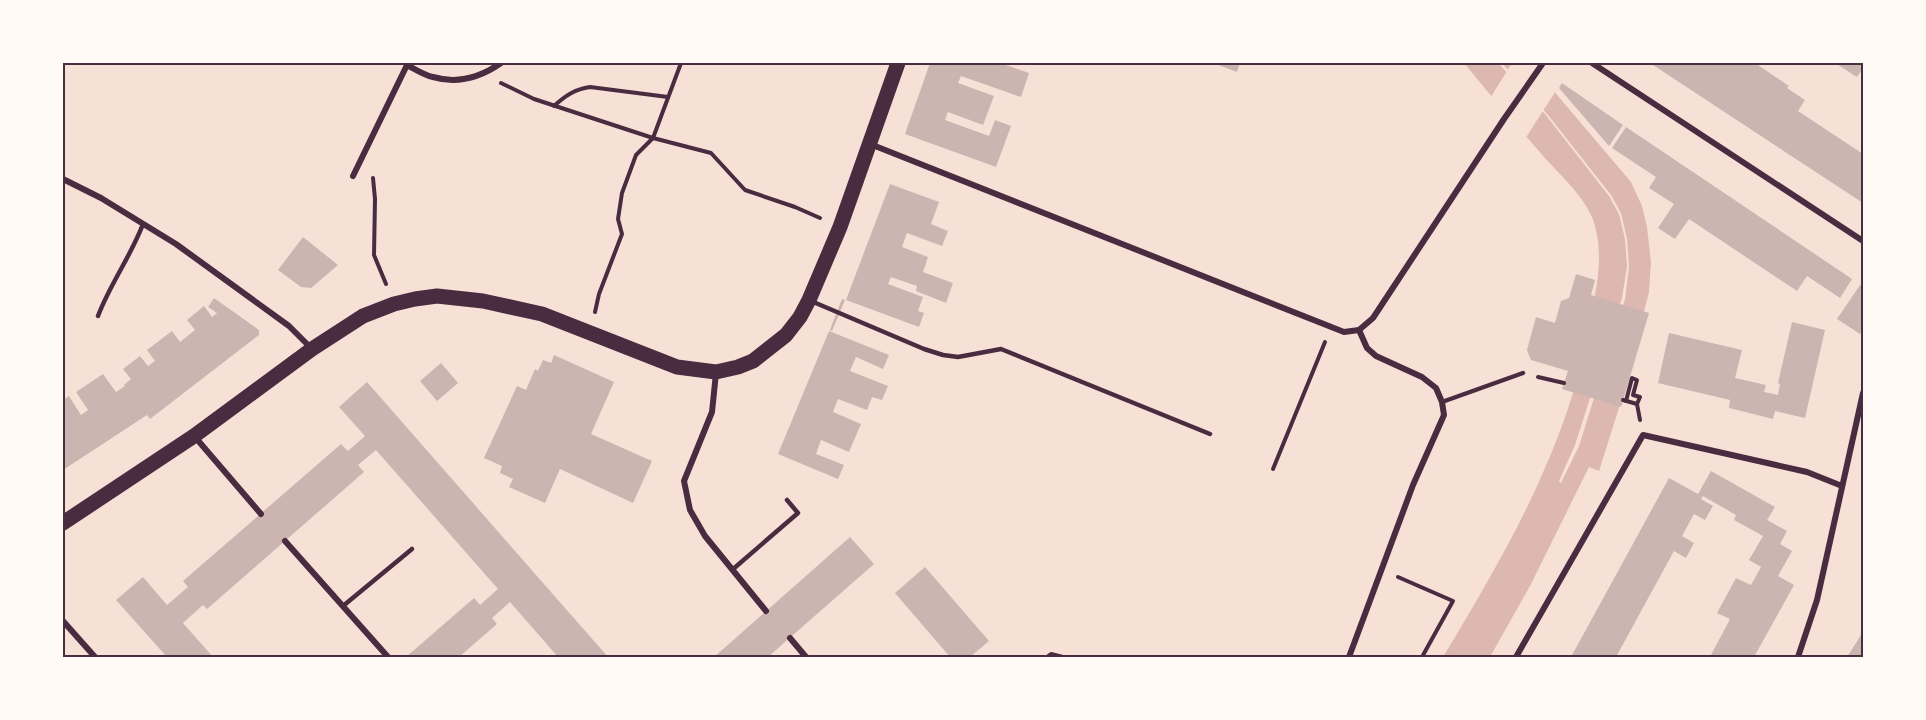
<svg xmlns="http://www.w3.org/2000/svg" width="1926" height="720" font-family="Lora,serif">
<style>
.water{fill:#dcb8b0}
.pier{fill:#f7e1d7}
.building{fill:#ccb4b1}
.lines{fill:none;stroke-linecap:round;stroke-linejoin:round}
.path{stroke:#4a2c40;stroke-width:4}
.service{stroke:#4a2c40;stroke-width:4.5}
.minor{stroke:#4a2c40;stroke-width:6}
.primary{stroke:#4a2c40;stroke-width:15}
.neatline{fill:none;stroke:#4a2c40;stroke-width:2}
</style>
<rect width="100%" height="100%" fill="#f7e1d7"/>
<path class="water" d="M 1464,63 L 1498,63 L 1545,114 L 1609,196 L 1619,214 L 1625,239 L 1627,266 L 1622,298 L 1575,445 L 1559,481 L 1561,483 L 1579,446 L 1625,299 L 1629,267 L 1627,239 L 1621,213 L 1611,195 L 1548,115 L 1502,63 L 1530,63 L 1631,182 L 1642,206 L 1647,227 L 1651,262 L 1649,292 L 1618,411 L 1599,471 L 1589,467 L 1530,586 L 1490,657 L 1443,657 C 1493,574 1543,489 1572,396 C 1579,375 1582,351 1587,329 C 1596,294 1606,253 1592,217 C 1582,194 1560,175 1544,157 C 1517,126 1490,95 1464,63 Z"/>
<polygon class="pier" points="1512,63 1534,63 1557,89 1525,139 1489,100"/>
<g class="building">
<polygon points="930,63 1000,63 1029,73 1021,97 961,76 958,83 994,96 983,125 948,112 945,120 989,136 995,120 1011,126 996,167 905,134"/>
<polygon points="1213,63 1240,63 1237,72"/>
<polygon points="1650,63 1755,63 1789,86 1787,88 1805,100 1798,111 1863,154 1863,203"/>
<polygon points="1835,63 1863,63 1863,68 1857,77"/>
<polygon points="1562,83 1623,125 1609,146 1559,88"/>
<polygon points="1626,127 1852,279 1840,298 1807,276 1797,291 1689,219 1675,239 1658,228 1674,204 1649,188 1656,177 1612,148"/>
<polygon points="890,184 939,202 931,224 948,231 942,246 907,233 902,247 928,257 923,272 953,283 946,303 916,291 917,286 891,277 888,284 923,297 918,311 924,313 919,327 846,300"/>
<polygon points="303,237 338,265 311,288 301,287 278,270"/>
<polygon points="1576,274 1595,280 1591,295 1649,313 1621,407 1562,389 1568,371 1531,360 1527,350 1536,317 1555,323 1561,301 1569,298"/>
<polygon points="1860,285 1863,287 1863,330 1860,334 1837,319"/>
<polygon points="214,298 259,330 259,335 150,419 147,415 63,470 63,400 69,396 81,415 88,410 76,392 103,374 116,392 125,386 124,385 131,379 123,369 140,356 148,366 155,361 147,350 172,331 180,342 195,330 187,320 204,306 212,317 217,313 208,307"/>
<polygon points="842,299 845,300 832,331 830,330"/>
<polygon points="1792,322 1825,330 1805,418 1775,411 1773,419 1729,408 1730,400 1658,383 1669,333 1742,350 1735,378 1766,385 1764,392 1778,395 1780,384 1778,383"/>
<polygon points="829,331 889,355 883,369 856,357 850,371 888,386 882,400 872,397 867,410 838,399 833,412 861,424 849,452 821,440 816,454 844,465 838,479 778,454"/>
<polygon points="554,355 614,382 591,434 652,461 633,503 560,469 545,503 509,487 513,479 500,473 502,466 484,458 517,386 526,390 535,369 538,371 543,360 551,363"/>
<polygon points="441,363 458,383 437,401 420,381"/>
<polygon points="367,382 608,657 558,657 510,602 492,618 497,624 459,657 406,657 474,598 480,605 498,589 376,450 358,465 364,472 207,609 203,605 183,623 213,657 167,657 116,600 143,577 167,605 188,587 183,581 341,444 348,451 365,436 339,407"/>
<polygon points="1711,471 1775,507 1767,520 1787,531 1780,544 1792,551 1778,576 1794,585 1754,657 1710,657 1730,619 1717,613 1736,578 1751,585 1761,567 1749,560 1763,536 1734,520 1736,515 1703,496 1701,499 1713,506 1705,520 1694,514 1682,536 1694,543 1686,558 1674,551 1616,657 1571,657 1669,478 1698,494"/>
<polygon points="850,537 874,564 768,657 714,657"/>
<polygon points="925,567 989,641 970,657 950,657 895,593"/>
<polygon points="1863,632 1863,657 1847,657"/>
</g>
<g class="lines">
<g class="path">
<polyline points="501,83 534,99 653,138 681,63"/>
<path d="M 554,106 C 565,96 575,89 590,87 L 668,97"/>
<polyline points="373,178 375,199 374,255 386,284"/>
<polyline points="595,312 599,294 622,234 618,219 622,193 636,155 653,138 711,153 745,190 795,207 820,218"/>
<polyline points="1538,377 1564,383"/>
<polyline points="1623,400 1637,404"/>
<polyline points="1626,401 1632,378 1637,380 1633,395 1640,397 1637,404 1640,420"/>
<polyline points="1273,469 1325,342"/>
<polyline points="1398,577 1453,601 1422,657"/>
<polyline points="1047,657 1051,654 1063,657"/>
</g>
<g class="service">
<polyline points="811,301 924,349 943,355 958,357 1001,349 1210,434"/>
<path d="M 98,316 C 110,284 131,256 143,224"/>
<polyline points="1442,402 1523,373"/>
<polyline points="732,570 798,513 787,500"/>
<polyline points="343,606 412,549"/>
</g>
<g class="minor">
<polyline points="1592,63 1863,241"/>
<polyline points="870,144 1344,332 1359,330 1373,318 1504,119 1543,63"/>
<path d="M 353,176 L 407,65 C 415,69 424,75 433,77 C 457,84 481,77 501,63"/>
<polyline points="63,179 101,198 176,244 289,326 311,348"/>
<polyline points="716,373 712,412 684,481 690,510 705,536 766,611"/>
<polyline points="195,437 261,514"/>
<polyline points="285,541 388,657"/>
<polyline points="63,621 95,657"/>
<polyline points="790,638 806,657"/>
<polyline points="1349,657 1413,485 1444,415 1442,402 1436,388 1422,377 1376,356 1367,348 1359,330"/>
<polyline points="1516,657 1643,435 1807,472 1842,486"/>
<polyline points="1798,657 1817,600 1863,393"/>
</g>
<polyline class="primary" points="63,523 194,436 312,349 363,316 394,304 415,299 437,296 483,301 542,314 677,367 716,372 738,367 753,361 786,335 800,317 809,300 840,227 898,63"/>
</g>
<rect width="1926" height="720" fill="none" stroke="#fffaf5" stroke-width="129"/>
<rect x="64" y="64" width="1798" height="592" class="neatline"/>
</svg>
